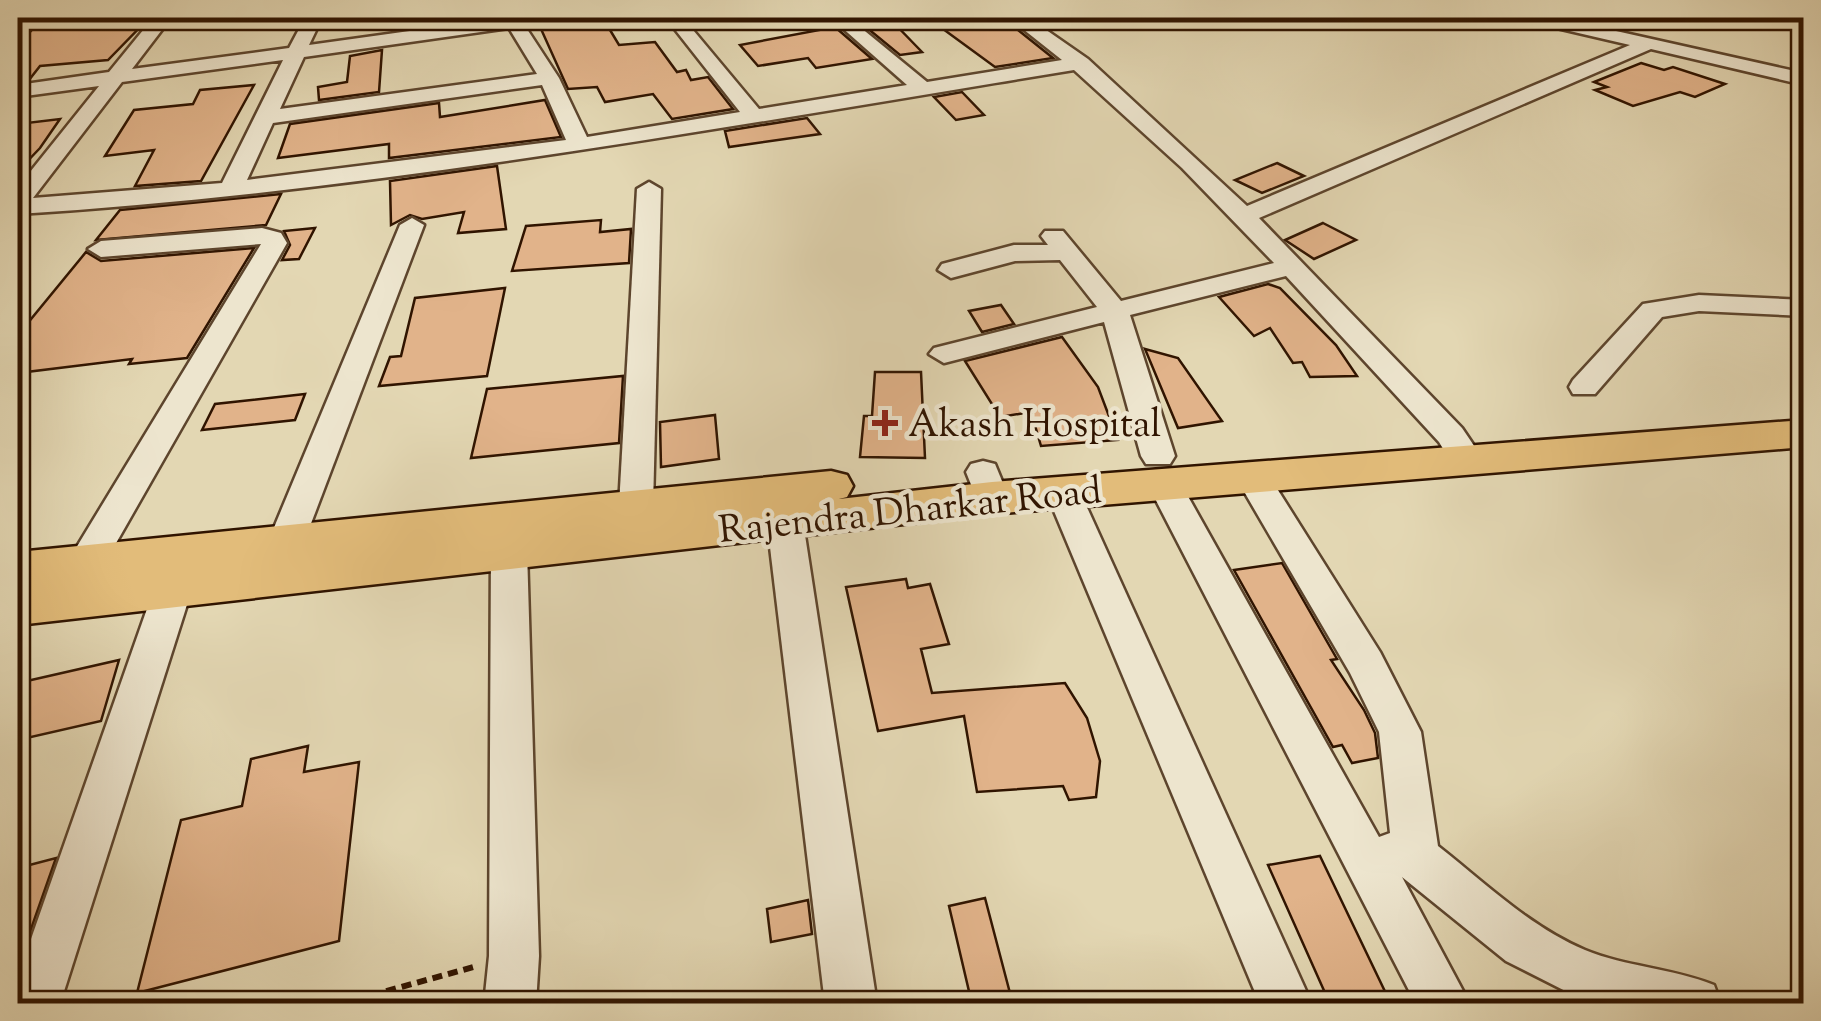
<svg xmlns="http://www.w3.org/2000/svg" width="1821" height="1021" font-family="'Sorts Mill Goudy',serif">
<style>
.building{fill:#e1b38a;stroke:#301400;stroke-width:2.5}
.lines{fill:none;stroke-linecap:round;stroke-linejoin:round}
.minor-casing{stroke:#5d452d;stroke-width:5}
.major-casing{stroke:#301400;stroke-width:5}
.path{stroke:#301400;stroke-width:6;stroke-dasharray:10 6;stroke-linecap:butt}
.minor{fill:#ede5ce;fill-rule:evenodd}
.major{fill:#e2bc7a;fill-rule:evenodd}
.poi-dot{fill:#8f2418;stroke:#ede5ce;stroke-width:4}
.labels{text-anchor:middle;stroke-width:9;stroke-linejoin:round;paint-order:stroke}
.poi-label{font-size:38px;fill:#301400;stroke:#ede5ce;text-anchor:start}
.street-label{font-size:38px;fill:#301400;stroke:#ede5ce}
</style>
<rect width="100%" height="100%" fill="#e3d7b3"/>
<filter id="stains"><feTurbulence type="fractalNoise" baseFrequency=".002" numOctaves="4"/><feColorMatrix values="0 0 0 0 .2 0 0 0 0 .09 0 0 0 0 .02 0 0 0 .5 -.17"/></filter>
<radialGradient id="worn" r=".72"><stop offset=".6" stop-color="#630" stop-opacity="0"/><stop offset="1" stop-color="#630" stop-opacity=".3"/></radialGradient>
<g class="building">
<polygon points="43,18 149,18 108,60 40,66 29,80 18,81 18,45"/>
<polygon points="592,18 604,20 619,45 655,42 677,72 686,70 691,80 708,77 733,109 672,119 653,94 605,102 597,87 568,89 541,29"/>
<polygon points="889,18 922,52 900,55 861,23"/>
<polygon points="928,18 1003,18 1053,58 995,67"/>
<polygon points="835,27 872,59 816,68 808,58 758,66 740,45"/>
<polygon points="382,50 379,92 319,100 318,87 347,82 350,56"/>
<polygon points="1641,63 1664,70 1673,67 1725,84 1695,97 1680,92 1633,106 1595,90 1607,87 1594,82"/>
<polygon points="254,85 201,181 135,186 154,150 105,156 134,110 193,104 200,90"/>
<polygon points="962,92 984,115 956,120 934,97"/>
<polygon points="545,100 561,137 389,158 389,144 278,158 290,124 439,103 440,117"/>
<polygon points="807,118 820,134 729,147 725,131"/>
<polygon points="60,119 40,148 18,171 18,124"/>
<polygon points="1277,163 1304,176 1262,193 1235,180"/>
<polygon points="497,166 506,229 458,233 464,212 422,219 410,215 391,225 390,181"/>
<polygon points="281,194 266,225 96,240 120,210"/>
<polygon points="601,220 600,232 631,229 629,263 512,271 526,226"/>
<polygon points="1323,223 1356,240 1314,259 1285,240"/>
<polygon points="315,228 299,259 282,260 290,245 284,231"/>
<polygon points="254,248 187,358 129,364 132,359 18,373 18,335 86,252 101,261"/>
<polygon points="1268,284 1280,288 1336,345 1357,376 1310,377 1302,362 1293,363 1270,328 1254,336 1219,297"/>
<polygon points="505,288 487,376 379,386 390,357 401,356 415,298"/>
<polygon points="1001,305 1014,324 982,332 969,311"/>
<polygon points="1062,337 1098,387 1118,440 1041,446 1031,412 1000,417 965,361"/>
<polygon points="1145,349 1178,358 1222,421 1178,428"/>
<polygon points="875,372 921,372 925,458 860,457 864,416 872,416"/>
<polygon points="623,376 619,443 471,458 487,389"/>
<polygon points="305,394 295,420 202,430 215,404"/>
<polygon points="715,415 719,459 661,467 660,422"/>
<polygon points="1282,563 1337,659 1331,660 1364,710 1375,733 1378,758 1352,763 1342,745 1333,747 1234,570"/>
<polygon points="906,579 908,588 930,584 949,644 921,649 932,693 1065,683 1087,718 1100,761 1096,797 1069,800 1063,786 977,792 964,716 878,731 846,587"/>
<polygon points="119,660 101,721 18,740 18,683"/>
<polygon points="308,746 304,772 359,762 339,941 137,993 181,820 242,806 251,759"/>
<polygon points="1320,856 1391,1004 1330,1004 1268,865"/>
<polygon points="56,858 18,966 18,868"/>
<polygon points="985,898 1011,997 972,1004 949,906"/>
<polygon points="808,900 812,934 771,942 767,909"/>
</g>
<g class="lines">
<defs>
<g id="minor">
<path d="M 153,18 L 171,18 L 132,69 L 289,48 L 305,18 L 322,18 L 309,45 L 503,18 L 552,18 L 525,26 L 559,78 L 587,137 L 740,112 L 666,18 L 683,18 L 759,109 L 907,85 L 831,18 L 849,18 L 927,82 L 1062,60 L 1009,18 L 1029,18 L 1088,59 L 1247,206 L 1630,45 L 1531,22 L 1529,18 L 1558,18 L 1804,73 L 1804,85 L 1651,49 L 1259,218 L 1462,428 L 1483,459 L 1478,467 L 1454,467 L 1439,442 L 1286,276 L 1130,315 L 1175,456 L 1170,464 L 1146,464 L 1141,456 L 1104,322 L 944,363 L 929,354 L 934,348 L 1097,307 L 1060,260 L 1015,261 L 951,278 L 938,270 L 942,264 L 1014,245 L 1048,245 L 1041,236 L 1045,231 L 1063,231 L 1121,301 L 1274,263 L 1182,168 L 1074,70 C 723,127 372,192 18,214 L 18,187 L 99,86 L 18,97 L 18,85 L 109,72 ZM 509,28 L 537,74 L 280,109 L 304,57 ZM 283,60 L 222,183 L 33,198 L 122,82 ZM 542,85 L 566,140 L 247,180 L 273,123 Z"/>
<polygon points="649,182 661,189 653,506 648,515 636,518 624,515 619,506 637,189"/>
<polygon points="412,218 424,225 304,542 299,551 286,555 273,551 268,542 400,225"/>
<polygon points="262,228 281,233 287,243 99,573 86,577 73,573 68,563 73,553 261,244 101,257 88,249 101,241"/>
<polygon points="1699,295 1804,300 1804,316 1699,311 1662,317 1595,394 1573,394 1569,387 1573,380 1643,304"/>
<polygon points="983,461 995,464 1009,498 1004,507 992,510 980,507 966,472 971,464"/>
<path d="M 1252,464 L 1264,468 L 1380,652 L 1421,732 L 1438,846 C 1484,882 1530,927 1585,950 C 1626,967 1672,968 1714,985 L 1721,1004 L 1591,1004 L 1506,961 L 1402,877 L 1470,1004 L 1416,1004 L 1147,483 L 1152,475 L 1176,475 L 1379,837 L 1390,833 L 1379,732 L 1350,673 L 1235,476 L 1240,468 Z"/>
<polygon points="1063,480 1075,484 1080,492 1312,1004 1260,1004 1046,492 1051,484"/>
<polygon points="785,509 798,513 803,522 877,1004 825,1004 767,522 772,513"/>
<polygon points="509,537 522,541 527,550 539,956 536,1004 484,1004 489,956 491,550 496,541"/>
<polygon points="173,575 186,579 192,589 60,1004 18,1004 18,976 154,589 160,579"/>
</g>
<polygon id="major" points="1804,420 1804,447 992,514 18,625 18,552 831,471 847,475 853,486 847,497 839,499 992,482"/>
</defs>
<use href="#minor" class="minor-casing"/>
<use href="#major" class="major-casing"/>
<polyline class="path" points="340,1004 477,966"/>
<use href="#minor" class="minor"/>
<use href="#major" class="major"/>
</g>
<path class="poi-dot" d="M880 408h10v10h10v10h-10v10h-10v-10h-10v-10h10z"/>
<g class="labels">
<g class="poi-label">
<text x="908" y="436">Akash Hospital</text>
</g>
<g class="street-label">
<text transform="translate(910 509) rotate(-6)" y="13">Rajendra Dharkar Road</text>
</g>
</g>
<rect width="1821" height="1021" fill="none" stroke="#e3d7b3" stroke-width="60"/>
<rect x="20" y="20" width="1781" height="981" fill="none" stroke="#301400" stroke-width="5"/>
<rect x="30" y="30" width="1761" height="961" fill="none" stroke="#301400" stroke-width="2.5"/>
<rect width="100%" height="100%" filter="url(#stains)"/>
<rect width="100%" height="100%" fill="url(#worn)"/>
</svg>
